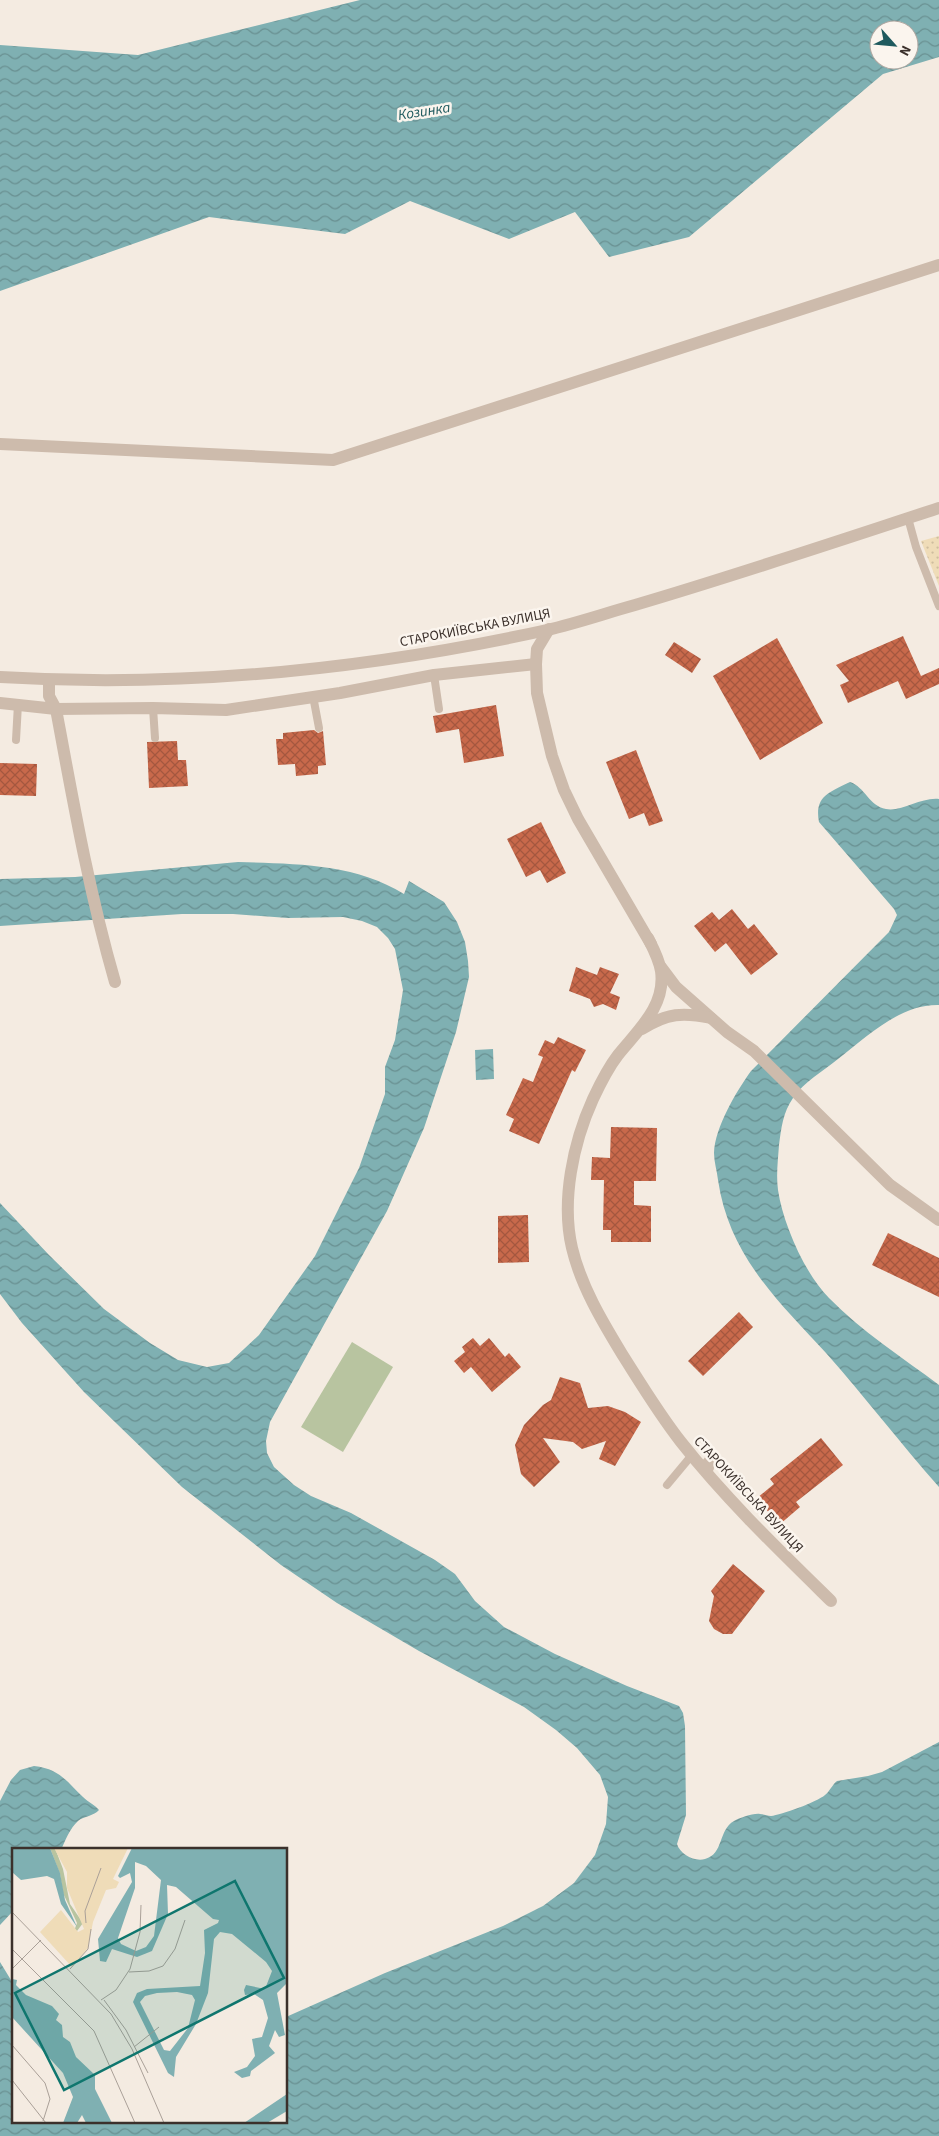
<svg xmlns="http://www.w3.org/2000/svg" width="939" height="2136" font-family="'Source Sans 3',sans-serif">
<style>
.sand{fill:url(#sand-dots)}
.park{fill:#b8c4a0}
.water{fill:url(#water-waves);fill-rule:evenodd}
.building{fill:url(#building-cross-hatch)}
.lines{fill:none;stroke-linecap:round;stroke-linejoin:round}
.service{stroke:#cdbbac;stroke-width:8}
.minor{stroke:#cdbbac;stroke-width:12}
.tertiary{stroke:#cdbbac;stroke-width:12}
.labels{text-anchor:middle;stroke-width:5;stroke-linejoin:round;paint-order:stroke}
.street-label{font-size:14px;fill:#3b302b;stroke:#fbf5ee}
.water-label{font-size:15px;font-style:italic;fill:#1f5a5e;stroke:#fbf5ee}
.inset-road{fill:none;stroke:#aaa098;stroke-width:1}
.view{fill:#0f766e;fill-opacity:0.15;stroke:#0f766e;stroke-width:2.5}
.inset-edge{fill:none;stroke:#3b302b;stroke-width:2.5}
</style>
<defs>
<pattern id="sand-dots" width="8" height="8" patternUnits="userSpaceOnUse" patternTransform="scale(1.25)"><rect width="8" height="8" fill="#efdcb8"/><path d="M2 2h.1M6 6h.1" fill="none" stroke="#cebd9e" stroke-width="1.8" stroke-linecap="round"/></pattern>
<pattern id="water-waves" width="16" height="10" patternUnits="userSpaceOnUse" patternTransform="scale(1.25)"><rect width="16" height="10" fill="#7fb0b2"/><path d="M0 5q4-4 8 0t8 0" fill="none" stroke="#699091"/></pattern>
<pattern id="building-cross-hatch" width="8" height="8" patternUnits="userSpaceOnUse" patternTransform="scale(1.25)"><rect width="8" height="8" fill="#c8694b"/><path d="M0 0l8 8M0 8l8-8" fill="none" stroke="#a4573f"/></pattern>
</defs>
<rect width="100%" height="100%" fill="#f4ebe1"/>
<polygon class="sand" points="939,536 939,586 921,541"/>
<polygon class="park" points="352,1342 393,1367 343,1452 301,1427"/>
<g class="water">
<path d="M 360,0 L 939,0 L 939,57 L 883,74 L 689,237 L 609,257 L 575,212 L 509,239 L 410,201 L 345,234 L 209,217 L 0,291 L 0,45 L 138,55 ZM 879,30 L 909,30 L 909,60 L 879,60 Z"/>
<path d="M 850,782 C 865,787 869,806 886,809 C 902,812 921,797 939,799 L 939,1005 C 900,1004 868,1036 838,1059 C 823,1071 804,1082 793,1098 C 783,1112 781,1129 779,1145 C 778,1160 776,1175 778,1190 C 783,1224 805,1274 829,1298 C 861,1331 903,1358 939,1385 L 939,1487 C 900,1443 865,1397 826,1353 C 777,1300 729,1255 718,1180 C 717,1171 714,1162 714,1153 C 715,1127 736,1092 751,1071 L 889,932 L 897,915 L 894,909 L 819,822 C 814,796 830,792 850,782 Z"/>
<path d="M 238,862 C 294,864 354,863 404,894 L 409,881 L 444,902 L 457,922 L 465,942 L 468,961 L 469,977 L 456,1032 L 424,1128 L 387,1211 L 270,1422 L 266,1441 L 267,1453 L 274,1467 L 294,1485 L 311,1496 L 351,1513 L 435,1560 L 455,1574 L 475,1601 L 504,1627 L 555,1654 L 627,1686 L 679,1706 L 683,1713 L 685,1726 L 686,1815 L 677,1844 C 680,1854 694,1862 705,1859 C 724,1854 718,1830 734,1821 C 740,1818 753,1813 760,1814 C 764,1814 767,1816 771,1816 C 781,1815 817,1802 825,1795 C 830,1791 832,1785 837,1781 L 868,1776 L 882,1772 L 939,1742 L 939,2136 L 0,2136 L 0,1962 L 14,1985 L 14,2122 L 286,2122 L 286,2017 L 385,1973 L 503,1926 L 543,1906 L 574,1883 L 595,1855 L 606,1824 L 608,1797 L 600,1775 L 577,1748 L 556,1730 L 524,1707 L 419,1651 L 337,1603 L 281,1565 L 182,1487 L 84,1392 L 22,1323 L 0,1294 L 0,1203 L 49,1255 L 104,1309 L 150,1343 L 178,1360 L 207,1367 L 229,1363 L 259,1335 L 315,1256 L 359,1168 L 385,1094 L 385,1067 L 395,1040 L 403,990 L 395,949 L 388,938 L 377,927 L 362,921 L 343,917 L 288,918 L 233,914 L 182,914 L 0,926 L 0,879 L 75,877 Z"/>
<polygon points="493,1049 494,1079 476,1080 475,1050"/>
<path d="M 34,1766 C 60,1769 66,1781 83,1797 C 88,1802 95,1805 99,1810 C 94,1816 84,1816 78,1821 C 70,1828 65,1841 61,1850 L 14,1850 L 14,1910 L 0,1925 L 0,1801 L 11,1780 L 20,1770 Z"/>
</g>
<g class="building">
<polygon points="903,636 921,676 939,668 939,684 906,699 898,681 848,703 840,685 849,681 836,665"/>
<polygon points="777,638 823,723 760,760 713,676"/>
<polygon points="674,642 701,659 692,673 665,655"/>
<polygon points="496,705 504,756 464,763 459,729 436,733 433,716"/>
<polygon points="314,730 318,733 323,731 326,765 318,766 318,774 296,776 295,764 278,765 276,739 283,739 283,733"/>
<polygon points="177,741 178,760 186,760 188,786 149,788 147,742"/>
<polygon points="636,750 663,821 649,826 644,813 629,819 606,762"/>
<polygon points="0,763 37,764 36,796 0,795"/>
<polygon points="541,822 566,873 547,883 540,870 526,877 507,839"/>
<polygon points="732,909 748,929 754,924 778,954 751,975 726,943 715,952 694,926 712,912 719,920"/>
<polygon points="576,967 597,975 600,967 619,974 610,993 620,997 616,1010 603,1004 594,1007 590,999 569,991"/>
<polygon points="558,1037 586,1050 575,1072 572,1070 539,1144 509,1131 514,1119 506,1115 523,1078 533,1082 543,1057 538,1055 545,1040 554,1044"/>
<polygon points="611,1127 657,1128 656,1181 634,1181 634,1205 651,1206 651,1242 611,1242 611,1230 603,1230 604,1180 591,1180 592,1157 610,1158"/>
<polygon points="528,1215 529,1262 498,1263 498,1216"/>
<polygon points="888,1233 939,1258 939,1297 872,1265"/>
<polygon points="739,1312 753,1327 703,1376 688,1361"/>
<polygon points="473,1338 480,1346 489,1338 505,1357 509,1353 521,1367 492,1392 471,1367 464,1373 454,1361 465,1352 462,1347"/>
<polygon points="560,1377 580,1383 588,1408 608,1406 625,1412 641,1422 615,1466 599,1459 606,1441 582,1449 573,1442 543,1438 560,1462 534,1487 521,1474 515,1445 524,1425 543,1405 551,1400"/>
<polygon points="821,1438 843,1465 796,1502 800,1507 779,1525 757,1498 774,1484 770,1479"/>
<polygon points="733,1564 765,1591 732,1634 723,1634 714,1629 709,1621 714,1596 711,1591"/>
</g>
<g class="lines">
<g class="service">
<polyline points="908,518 916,547 939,606"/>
<polyline points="434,675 439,709"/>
<polyline points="313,696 319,728"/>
<polyline points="153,708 155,738"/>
<polyline points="16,740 18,704"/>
<polyline points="702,1468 711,1456 710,1468"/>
<polyline points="667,1485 692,1455"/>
</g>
<g class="minor">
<polyline points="0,444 333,460 939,265"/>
<polyline points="549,629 537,649 536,664 537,693 552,756 564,790 578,819 651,944"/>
<path d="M 49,680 L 49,696 L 56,709 C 73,801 89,892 115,982"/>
<polyline points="0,703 56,709 153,708 226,710 340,693 434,675 536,664"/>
<path d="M 648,938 C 653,948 659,959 661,971 C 666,1006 638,1030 618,1055 C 608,1068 600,1084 593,1099 C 573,1143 561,1201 572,1248 C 581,1286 602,1321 622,1354 C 641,1384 659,1414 681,1442 C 726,1499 779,1550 831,1601"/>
<polyline points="661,967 676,987 727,1032 754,1051 890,1185 939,1220"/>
<path d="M 642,1029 C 667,1013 683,1012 711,1018"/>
</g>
<path class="tertiary" d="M 0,677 C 182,688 369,669 547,630 C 577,623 606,613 635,605 C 737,575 838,541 939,508"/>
</g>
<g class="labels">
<g class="street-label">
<text transform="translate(475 627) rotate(-11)" y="5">СТАРОКИЇВСЬКА ВУЛИЦЯ</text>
<text transform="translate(749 1494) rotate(47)" y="5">СТАРОКИЇВСЬКА ВУЛИЦЯ</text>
</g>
<g class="water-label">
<text transform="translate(424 111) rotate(-9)" y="5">Козинка</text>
</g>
</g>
<g transform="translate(12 1848)">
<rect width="275" height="275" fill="#f4ebe1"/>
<path d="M 38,0 L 43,0 L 51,21 L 58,56 L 71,75 L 59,91 L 65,75 L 51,45 L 48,26 Z" fill="#b8c4a0"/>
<path d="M 42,0 L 116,0 L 101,31 L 107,34 L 104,40 L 94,42 L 81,74 L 76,100 L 60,119 L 28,84 L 49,62 L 66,84 L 72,81 L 55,40 L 55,24 Z" fill="#efdcb8"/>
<path d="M 0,0 L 38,0 L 48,25 L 53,52 L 65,79 L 49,56 L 42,31 L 35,28 L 9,32 L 0,24 ZM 120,0 L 275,0 L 275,135 L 265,145 L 273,187 L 267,189 L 263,182 L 257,198 L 263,205 L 239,223 L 238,228 L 230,230 L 222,224 L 235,219 L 243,208 L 240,191 L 250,189 L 256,170 L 251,152 L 242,146 L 233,147 L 232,142 L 234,137 L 253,141 L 260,123 L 254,114 L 220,86 L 208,84 L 202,91 L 196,145 L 184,176 L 164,209 L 162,229 L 156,225 L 121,154 L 125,145 L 135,141 L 188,138 L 193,105 L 192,82 L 206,75 L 207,72 L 201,71 L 164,39 L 155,37 L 156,66 L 140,103 L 125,109 L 100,101 L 94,114 L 88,113 L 86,91 L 120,34 L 118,25 L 108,30 L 106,28 ZM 123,14 L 134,18 L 149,32 L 142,88 L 134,99 L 124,103 L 109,96 L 106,90 L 123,40 ZM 165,144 L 180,147 L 183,152 L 176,180 L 158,203 L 152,202 L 128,154 L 133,148 L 145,145 ZM 0,131 L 5,132 L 4,137 L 14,147 L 40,158 L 47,166 L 44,172 L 50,177 L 51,189 L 58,194 L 64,209 L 83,227 L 83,241 L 100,275 L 74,275 L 70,267 L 65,275 L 51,275 L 61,249 L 51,225 L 0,169 ZM 275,246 L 275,263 L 255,275 L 232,275 Z" fill="#7fb0b2" fill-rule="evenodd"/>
<path class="inset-road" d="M 0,64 L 99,166 L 120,201 L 152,275M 74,75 L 73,63 L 89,20M 0,101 L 82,183 L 123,275M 0,121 L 29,92M 58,121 L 76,101 L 79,81M 117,124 L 137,123 L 151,118 L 163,101 L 173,72M 89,152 L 104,142 L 118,121 L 128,84 L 129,57M 92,152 L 114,182 L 136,225M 0,197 L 33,235 L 38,251 L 31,273M 122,199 L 147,179M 0,232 L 34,275"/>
<path class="view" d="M 223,33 L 272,130 L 52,242 L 3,145 Z"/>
<rect width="275" height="275" class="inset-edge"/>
</g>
<g transform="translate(894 45) rotate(117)"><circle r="24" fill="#fbf5ee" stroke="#aea6a0"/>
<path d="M0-4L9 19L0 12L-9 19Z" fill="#1f5a5e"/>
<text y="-8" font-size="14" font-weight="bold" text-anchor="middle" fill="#3b302b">N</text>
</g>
</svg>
